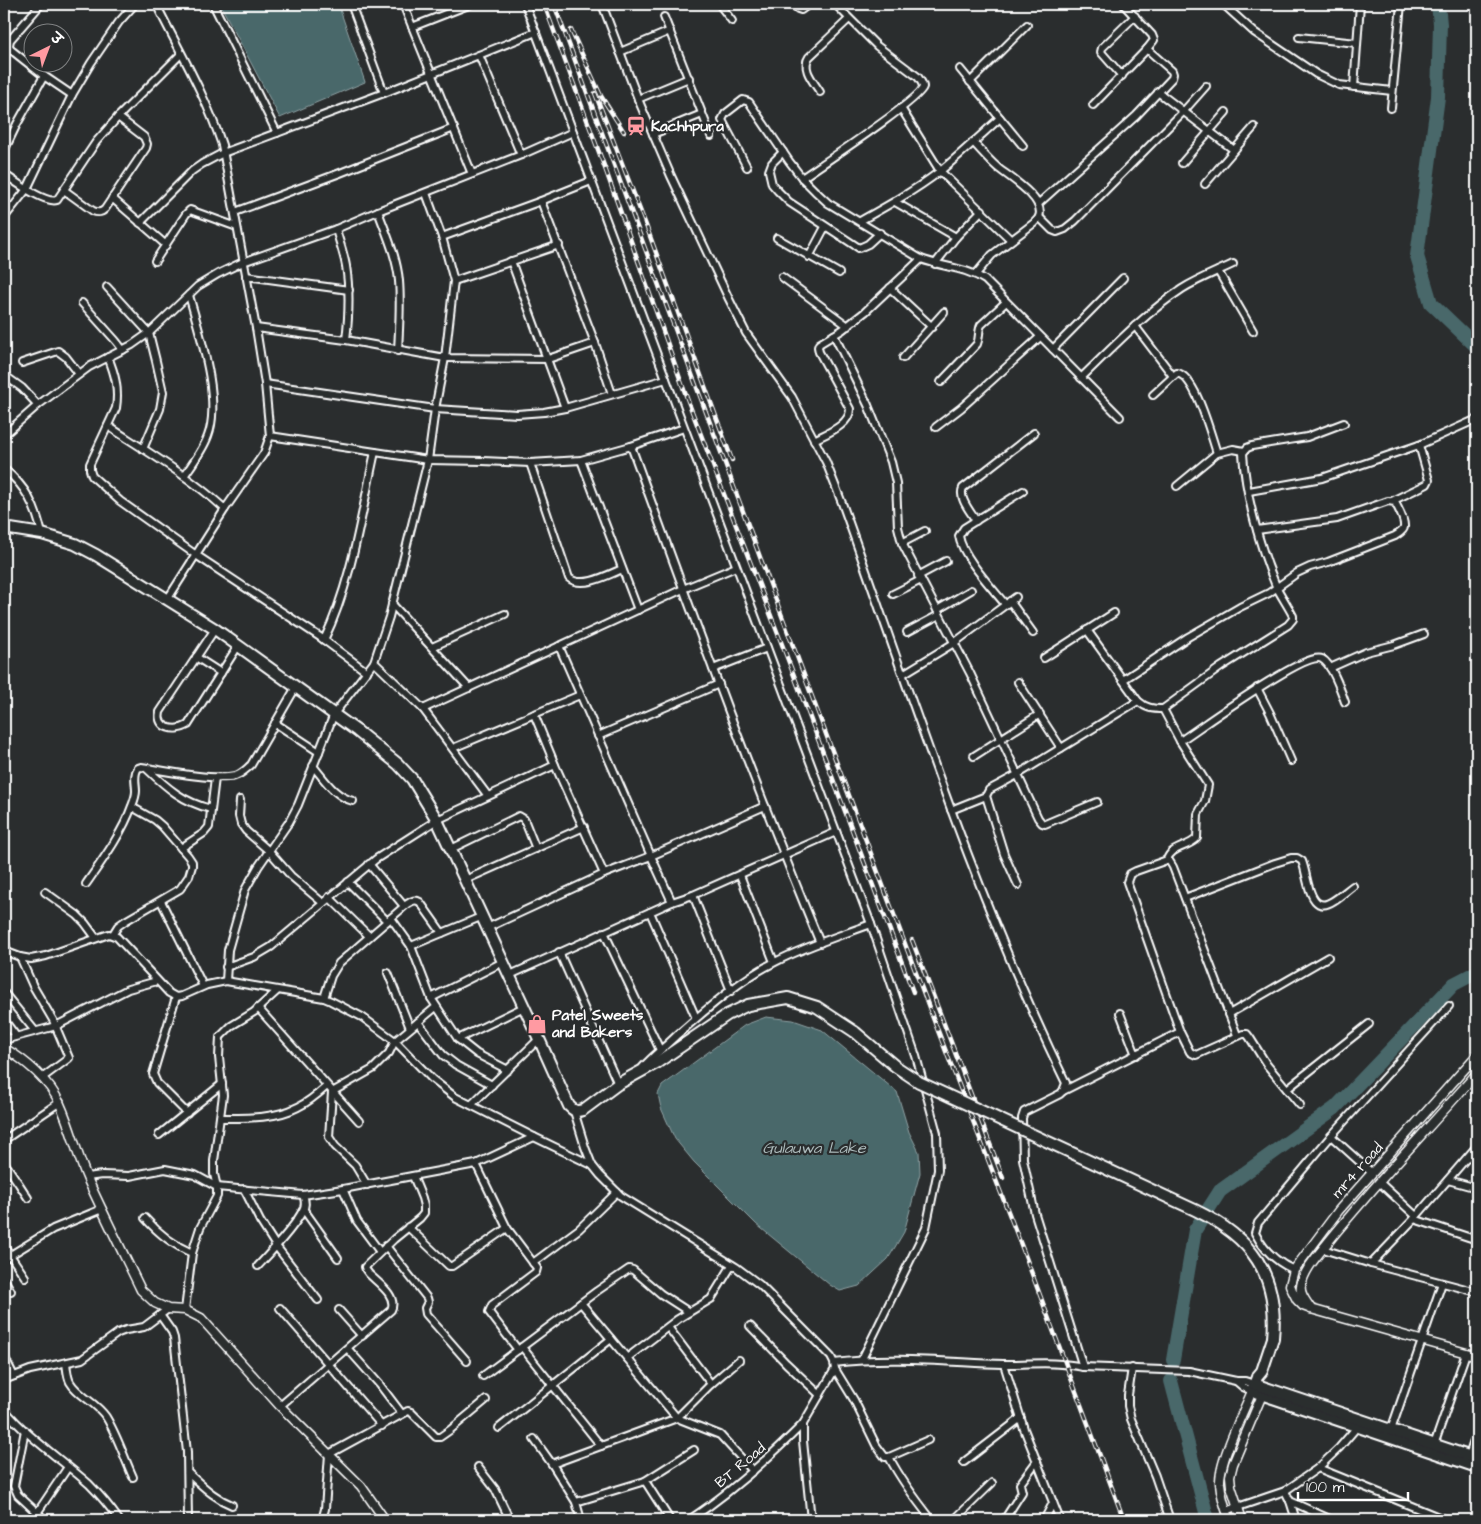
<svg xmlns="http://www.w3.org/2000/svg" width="1481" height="1524" font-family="'Architects Daughter','Playpen Sans Deva',sans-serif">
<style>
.water{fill:#48676a;stroke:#91a4a6}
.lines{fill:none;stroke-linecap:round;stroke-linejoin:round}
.river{stroke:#48676a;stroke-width:14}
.minor-casing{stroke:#fff;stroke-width:10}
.tertiary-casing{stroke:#fff;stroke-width:11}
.primary-casing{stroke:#fff;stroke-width:14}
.minor{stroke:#2a2d2e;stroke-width:6}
.tertiary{stroke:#2a2d2e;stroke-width:8}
.primary{stroke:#2a2d2e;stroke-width:10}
.rail-casing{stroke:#fff;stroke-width:4.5}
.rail{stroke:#2a2d2e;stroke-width:2.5;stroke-dasharray:8;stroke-linecap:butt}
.primary-bridge-casing{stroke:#fff;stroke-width:14;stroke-linecap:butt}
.primary-bridge{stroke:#2a2d2e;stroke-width:10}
.labels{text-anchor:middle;stroke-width:4.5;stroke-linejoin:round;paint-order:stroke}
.poi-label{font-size:15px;font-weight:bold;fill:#fff;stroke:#2a2d2e;text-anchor:start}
.street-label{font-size:15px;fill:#fff;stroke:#2a2d2e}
.water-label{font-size:16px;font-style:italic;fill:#adbbbc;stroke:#2a2d2e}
</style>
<rect width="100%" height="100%" fill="#2a2d2e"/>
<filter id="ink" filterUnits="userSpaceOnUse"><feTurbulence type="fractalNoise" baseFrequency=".02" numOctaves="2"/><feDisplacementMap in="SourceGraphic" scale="10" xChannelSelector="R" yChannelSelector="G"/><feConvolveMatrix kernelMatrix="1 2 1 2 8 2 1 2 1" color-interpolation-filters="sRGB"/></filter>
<g filter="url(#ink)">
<g class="water">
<polygon points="220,4 338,4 365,82 280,118"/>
<polygon points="766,1017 793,1020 822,1030 897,1092 909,1132 919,1152 920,1173 904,1232 888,1259 859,1286 840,1291 830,1285 756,1224 694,1162 675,1139 661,1108 658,1094 662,1086 745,1025"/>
</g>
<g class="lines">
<g class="river">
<polyline points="1438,4 1440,24 1438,97 1417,256 1431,303 1477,347"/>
<polyline points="1173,1360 1195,1230 1220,1191 1335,1108 1454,984 1477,972"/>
<polyline points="1171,1381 1208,1520"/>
</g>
<defs>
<g id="minor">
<polyline points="41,4 10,40 9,45 10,49 44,76 72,95"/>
<path d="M 156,4 C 179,50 206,96 222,145 L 256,328 L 265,384 L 270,436 L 264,453 L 225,509 L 167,600"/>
<polyline points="213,4 277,133"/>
<polyline points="351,4 384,93"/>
<polyline points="403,4 472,174"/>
<polyline points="525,4 871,924 916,1056 937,1133 938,1170 926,1228 862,1359"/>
<path d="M 602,4 L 638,99 L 671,176 L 729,299 L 746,333 L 792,397 L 826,462 L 842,503 C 912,698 975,897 1066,1083 L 1063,1091 L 1060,1094 L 1024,1112 L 1022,1118 L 1023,1159 L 1035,1214 L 1083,1367"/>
<polyline points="719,4 732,21"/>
<polyline points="793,4 798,9 801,10 809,4"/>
<polyline points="1223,4 1254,32 1316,74 1339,85 1392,91"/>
<polyline points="664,17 711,136"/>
<polyline points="412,27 471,4"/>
<polyline points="1299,37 1357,43"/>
<polyline points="620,52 670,31"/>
<polyline points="479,55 521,155"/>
<polyline points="960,69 1023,146"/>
<polyline points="1122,76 1101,52 1102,48 1135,16"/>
<polyline points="970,82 1027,25"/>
<polyline points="1354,87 1360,4"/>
<path d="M 820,92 C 814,82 801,69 809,57 L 849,19"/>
<polyline points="1158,92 1234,150"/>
<polyline points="638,99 689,78"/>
<polyline points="1093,105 1147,49 1154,40 1152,35 1123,4"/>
<polyline points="901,108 940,171 1011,240"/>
<polyline points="1391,108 1401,4"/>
<polyline points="4,132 10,137"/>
<polyline points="653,134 702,114"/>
<path d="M 973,142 C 981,151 989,160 998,168 C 1009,177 1046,199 1039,217 C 1039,218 1034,223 1034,223 L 992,255 L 976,274"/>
<polyline points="4,151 17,124 44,76"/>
<polyline points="783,152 772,163 769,171 772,184 778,191 789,202 859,248 868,244 880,233"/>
<polyline points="1182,163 1226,112"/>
<path d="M 747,167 L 722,120 L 725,114 L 743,100 L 749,102 L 789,161 L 802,178 L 815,191 L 828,203 L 921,259 C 942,267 965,267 985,280 L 1120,417"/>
<path d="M 4,174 C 14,181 45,204 57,200 L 96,142 L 118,117 L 181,54"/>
<path d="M 802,178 C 819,166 920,100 923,87 C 923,83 920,80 918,77 L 877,46 L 835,4"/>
<polyline points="1205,184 1254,127"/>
<path d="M 64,190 L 93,211 C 98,213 101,213 105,209 L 146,148 L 147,144 L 144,137 L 118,117"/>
<polyline points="112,198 166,245"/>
<polyline points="541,201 595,343 612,394"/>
<polyline points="895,202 956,237"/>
<polyline points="1038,204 1136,116 1172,78 1173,74 1172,71 1147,49"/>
<path d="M 378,211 C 386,233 397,257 399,281 C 401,304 399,328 398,351"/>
<polyline points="235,212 340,173 454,128"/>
<polyline points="1039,217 1052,230 1057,232 1065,229 1075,221 1183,112 1206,86"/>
<polyline points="4,218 27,189 72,95 91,63 119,22 135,4"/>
<path d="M 860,221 C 887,206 914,191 939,172 C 960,155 980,136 1000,118"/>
<polyline points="140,223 192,171 202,164 223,153 384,93 536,32"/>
<path d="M 336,229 C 339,241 344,254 346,266 C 350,291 349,315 346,340"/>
<polyline points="442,237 541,201 591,181"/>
<polyline points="777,238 839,273"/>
<polyline points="809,257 825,227"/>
<polyline points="155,261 186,214 190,210 237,227"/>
<polyline points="511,261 565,408"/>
<polyline points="935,264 956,237 982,210"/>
<polyline points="1218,271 1253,331"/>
<polyline points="246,276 349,290"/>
<polyline points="782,277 848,326"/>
<polyline points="454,281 559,245"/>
<polyline points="107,287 149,333 156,361 163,392 160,409 143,449"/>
<polyline points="890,288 932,327"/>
<polyline points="82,303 116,341 123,350"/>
<polyline points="1135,326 1173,376"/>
<polyline points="256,328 346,340 445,358 548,359 595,343"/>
<polyline points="834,335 868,405 891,462 896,483 898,527 902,543 970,673 1038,818 1042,823 1045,824 1097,802"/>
<polyline points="1053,349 1123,278"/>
<path d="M 108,357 C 115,374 119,389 116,408 L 90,464 L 90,470 L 92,476 L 120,501 L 196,555 L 320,637 L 367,672"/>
<polyline points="903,358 944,312"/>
<polyline points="22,363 58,351 66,357 79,374"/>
<polyline points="4,375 22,388 38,405"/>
<path d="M 1081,378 C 1113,347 1144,314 1182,289 C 1198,279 1216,272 1233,264"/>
<path d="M 941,382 L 977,344 C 980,337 978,331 981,325 L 1006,302"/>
<polyline points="265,384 435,409 517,414 544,412 565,408 666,379"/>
<path d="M 1153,395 L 1177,373 C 1196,376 1211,436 1217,453"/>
<path d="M 108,426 C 148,452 190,477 225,509"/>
<polyline points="936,427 961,408 1040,337"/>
<polyline points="4,435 38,405 89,367 132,345 149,333 198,286 218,274 243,262 336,229 378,211 521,155 573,132"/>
<polyline points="270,436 428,460 483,461 530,463 581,460 631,446 684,428"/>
<path d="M 814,440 C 827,433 850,425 850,409 L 819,352 L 818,347 L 819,344 L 842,330 L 865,312 L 921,259"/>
<path d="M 631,446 C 692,613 752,779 820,943"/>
<polyline points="581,460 638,610"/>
<path d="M 530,463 L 569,578 C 582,589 608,575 622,569"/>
<path d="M 4,469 C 26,486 36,507 42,534"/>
<path d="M 184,476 C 193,463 203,450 208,436 C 222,399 199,332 189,295"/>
<polyline points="1177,486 1217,453 1233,449 1244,451"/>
<polyline points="1249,491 1322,478 1419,445 1477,419"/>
<polyline points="1392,501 1423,486 1427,484 1429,480 1419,445"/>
<path d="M 976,521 C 971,512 958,498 963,488 L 1034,433"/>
<polyline points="902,543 925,531"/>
<polyline points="918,576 946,561"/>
<polyline points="893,594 921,580"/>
<polyline points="1010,601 1033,633"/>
<polyline points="392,604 469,688"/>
<path d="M 1005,604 C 992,588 962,556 959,536 L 964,528 L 1023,491"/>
<polyline points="937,610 971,590"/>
<path d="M 215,629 L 160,712 C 156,729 176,732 188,725 L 238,646"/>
<path d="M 1087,630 L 1138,701 C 1146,708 1152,709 1163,709"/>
<polyline points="907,632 939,615"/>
<path d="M 324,640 C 352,582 361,515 375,452"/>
<polyline points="559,646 651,856 672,902"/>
<polyline points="432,647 505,614"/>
<polyline points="196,657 221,673"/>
<polyline points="1044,658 1114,613"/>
<polyline points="374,662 423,709 488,796"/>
<polyline points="1330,668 1366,652 1394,645 1424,634"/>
<polyline points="713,669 767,648"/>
<polyline points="903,674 954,643 1016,597"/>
<path d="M 1123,680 L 1188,637 L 1240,607 L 1269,593 L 1297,573 L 1310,567 L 1328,562 L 1395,536 C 1398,534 1404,531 1404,527 C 1405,519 1398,509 1395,502 L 1388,501 L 1337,519 L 1257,530"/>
<polyline points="1018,682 1061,748"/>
<polyline points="1257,688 1270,713 1291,761"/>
<polyline points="423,709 683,589 736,567"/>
<polyline points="534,714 555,765 604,874"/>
<polyline points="275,723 319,752"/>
<polyline points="598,736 719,684"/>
<path d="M 1180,741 C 1200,728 1306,650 1322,659 C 1332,664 1341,691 1345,702"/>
<polyline points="453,748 580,695"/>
<polyline points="974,756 1040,714"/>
<path d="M 313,766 C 325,780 334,796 353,801"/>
<path d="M 146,768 C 167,788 183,802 211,809"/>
<polyline points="240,800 239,816 241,824 246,831 269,851 291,876 323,903"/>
<polyline points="951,810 986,796"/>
<polyline points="181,848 204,833 209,827 215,778"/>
<polyline points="451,849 519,816 524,819 536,849"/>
<path d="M 1167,860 C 1171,846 1188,848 1197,838 L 1198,814 L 1205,801 L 1208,785 L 1180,741 L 1163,709 L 1221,667 L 1288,625 L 1293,619 L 1293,616 C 1288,606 1281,596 1276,586 C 1260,548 1245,494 1243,453 L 1247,448 L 1252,446 L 1307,437 L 1344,423"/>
<polyline points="369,864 404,906"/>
<polyline points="740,875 774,962"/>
<polyline points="465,880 584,827"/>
<polyline points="348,882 387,921"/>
<path d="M 86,884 C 102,861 123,832 132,806 C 134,801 136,796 136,791 C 136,783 133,775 138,768 L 141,767 C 165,771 213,781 235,776 C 242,774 246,769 251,765 L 296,687"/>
<polyline points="1018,885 1004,854 986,796 989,790 1017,775 1138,701"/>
<polyline points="45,892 77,915 85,923 96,938"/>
<polyline points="693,895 731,991"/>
<polyline points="329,897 369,936"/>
<path d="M 1185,898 L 1275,863 L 1291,858 L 1297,858 L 1302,861 C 1305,869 1306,877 1308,884 C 1317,920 1333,901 1353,886"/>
<polyline points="161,901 203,986"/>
<polyline points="650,912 696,1018"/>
<polyline points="391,918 411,946 431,998 458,1039 477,1054 508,1070"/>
<polyline points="487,928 604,874 651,856 765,806"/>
<polyline points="604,932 660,1050"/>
<polyline points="113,934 118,926 125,921 180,889 189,876 192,866 192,862 188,856 162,826 155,820 132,807"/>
<polyline points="4,937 7,952"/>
<polyline points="411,946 483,916"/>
<polyline points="559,952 618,1084"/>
<polyline points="4,953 7,952 20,957 31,959 46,956 109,934 117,937 169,993 176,997 182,996 207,985 226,981 324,998 331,1001 362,1017 395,1041 432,1079 455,1097 534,1137 592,1165"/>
<polyline points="20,957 33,986 53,1020 69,1058 42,1078"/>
<polyline points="226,967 254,957 271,947 376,859 437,820 555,765"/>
<polyline points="388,973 410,1028"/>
<polyline points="510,975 672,902 693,895 836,832"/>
<polyline points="226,981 228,950 245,890 258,867 289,822 298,805 334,714 374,662 389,617 428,460 435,409 445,358 454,281 442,237 426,193"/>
<polyline points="4,993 35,1031"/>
<polyline points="176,997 153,1074 157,1083 187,1113"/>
<path d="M 324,998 L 331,976 L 339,963 L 407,904 C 412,901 415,899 420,902 L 442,933"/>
<polyline points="431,998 503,962"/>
<polyline points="258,1008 359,1121"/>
<polyline points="1120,1013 1136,1055"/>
<polyline points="1229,1014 1328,957"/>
<polyline points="4,1020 16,1036"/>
<polyline points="418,1022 443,1055 456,1065 492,1085"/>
<polyline points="1180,1032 1127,882 1130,874 1136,871 1167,860 1170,862 1173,867 1237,1035"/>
<polyline points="458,1039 524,1007"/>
<polyline points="4,1040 56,1026 128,989 157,981"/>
<path d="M 643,1067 C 654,1055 666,1046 677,1035 C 707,1009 739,980 775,962 C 806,946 839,936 871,924"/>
<polyline points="1287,1089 1369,1024"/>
<polyline points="1063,1091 1180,1032 1190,1052 1196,1055 1243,1034 1247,1034 1250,1038 1267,1065 1300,1105"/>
<polyline points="471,1105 539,1039"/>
<polyline points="574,1111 585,1147 592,1165 600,1175 621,1196 736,1267 760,1285 831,1357 834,1363 835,1369 803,1424 803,1441 811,1520"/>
<path d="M 220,1118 C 245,1118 275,1119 298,1107 C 309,1102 318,1094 327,1086"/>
<polyline points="159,1135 222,1084"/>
<polyline points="1331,1136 1372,1173"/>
<polyline points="4,1140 60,1102"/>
<polyline points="4,1162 19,1184 28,1198"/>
<polyline points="476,1164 507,1228 537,1268 536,1272 492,1305 489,1312 518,1350"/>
<polyline points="87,1177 102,1175 129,1176 165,1169 195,1175 217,1187 303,1195 343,1189 476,1164 534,1137"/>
<polyline points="1448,1180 1477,1188"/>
<polyline points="1379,1182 1416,1216"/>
<polyline points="367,1185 355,1165 335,1146 329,1137 332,1092 373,1069 389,1053 395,1041 436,1007"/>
<polyline points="244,1189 260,1221 276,1246 318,1300"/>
<polyline points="343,1189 357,1221 380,1252"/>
<polyline points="304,1210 338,1258"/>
<path d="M 145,1218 C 159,1234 173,1245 192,1253"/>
<polyline points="1414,1219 1477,1240"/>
<polyline points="408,1227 449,1266 452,1266 507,1228"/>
<polyline points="4,1246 25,1277"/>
<polyline points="386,1246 427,1298 428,1302 425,1308 426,1314 467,1361"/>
<polyline points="1323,1249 1371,1264 1477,1292"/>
<polyline points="4,1259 53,1229 102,1209"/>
<polyline points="533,1263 579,1229 617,1192"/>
<polyline points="1371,1264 1414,1219 1477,1146"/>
<path d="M 258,1266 C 271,1252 295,1227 303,1210 C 306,1205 305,1200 303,1195"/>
<path d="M 1294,1270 C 1276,1262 1264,1251 1255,1233 L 1258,1223 L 1331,1136 L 1449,1006"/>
<polyline points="4,1279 11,1291"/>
<polyline points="581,1303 677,1418 720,1435 753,1471"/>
<polyline points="280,1308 382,1426"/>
<polyline points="185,1310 192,1253 200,1228 217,1196 217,1187 214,1174 214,1161 223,1095 219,1057 220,1037 231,1026 254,1012 277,991"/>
<polyline points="339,1310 362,1336"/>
<polyline points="160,1315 172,1332 174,1338 187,1452 188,1520"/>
<polyline points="750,1326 786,1363 820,1395"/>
<polyline points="668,1327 711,1384"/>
<polyline points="522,1347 601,1446"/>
<polyline points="348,1349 380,1385 402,1414"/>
<polyline points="4,1356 14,1376"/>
<polyline points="627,1358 678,1319 711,1299 732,1265"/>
<path d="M 66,1363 C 67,1369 67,1376 70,1382 C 78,1396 96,1402 106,1417 C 117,1435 124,1457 133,1477"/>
<path d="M 834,1363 C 890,1356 947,1362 1003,1364 C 1029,1364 1058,1361 1083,1367 L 1189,1371 L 1236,1381 L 1245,1381 L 1254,1384"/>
<polyline points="1004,1364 1024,1429 1060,1520"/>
<polyline points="1132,1368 1128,1395 1128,1406 1131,1419 1155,1476 1170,1520"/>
<polyline points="835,1369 854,1400 876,1445 885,1457 889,1457 928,1440"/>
<polyline points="483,1376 597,1291 629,1269 633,1270 661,1294 689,1312"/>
<polyline points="4,1380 30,1370 82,1359 118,1333 126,1330 144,1327 168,1309"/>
<polyline points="1236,1381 1243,1387 1252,1391"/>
<path d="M 280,1406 L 391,1310 C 398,1296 378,1283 369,1274 L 366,1270 L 365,1267 L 394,1239 L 420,1218 L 424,1213 L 424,1206 L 422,1198 L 413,1176"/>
<path d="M 4,1409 C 28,1438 61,1459 89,1484 C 100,1495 110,1507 119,1520"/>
<polyline points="499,1428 611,1339"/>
<polyline points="25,1430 14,1486 18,1495 45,1520"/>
<polyline points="1391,1430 1442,1283"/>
<polyline points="534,1439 552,1464"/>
<polyline points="1434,1445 1466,1353"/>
<polyline points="1469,1456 1477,1432"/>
<path d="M 889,1457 C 901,1480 916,1500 932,1520"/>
<polyline points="964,1462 1021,1418"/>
<polyline points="478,1467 495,1489 510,1520"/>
<polyline points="1318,1468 1446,1520"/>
<path d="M 188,1473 C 202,1485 214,1498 232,1505"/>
<polyline points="645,1481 670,1520"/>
<polyline points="1285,1491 1290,1501 1296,1520"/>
<polyline points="1290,1501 1332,1520"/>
<polyline points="576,1502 645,1481 694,1450"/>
<polyline points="1226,1511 1285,1491 1318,1468 1339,1448 1357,1427"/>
<polyline points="37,1513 68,1467"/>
<polyline points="322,1520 325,1509 329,1454 408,1411 411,1412 436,1437 440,1437 450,1430 486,1400"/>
<polyline points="581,1520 576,1502 552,1464 677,1418 711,1384 739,1360"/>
<path d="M 689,1520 C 730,1493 768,1459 803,1424"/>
<polyline points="954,1520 992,1483"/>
<polyline points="1004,1520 1022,1492 1020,1484 1037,1461"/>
<polyline points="1044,1520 1053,1503"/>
</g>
<g id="tertiary">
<path d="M 4,1048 C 25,1060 50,1081 60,1104 C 71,1128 77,1155 88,1180 C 105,1217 123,1253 141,1290 L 155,1303 L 168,1309 L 185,1310 L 201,1318 L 280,1406 L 361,1486 L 385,1520"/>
<polyline points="1477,1055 1339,1210 1294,1270 1290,1285 1292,1290 1297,1300 1303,1306 1311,1309 1477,1356"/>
<path d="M 1311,1309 C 1307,1302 1299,1294 1301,1286 C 1304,1269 1319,1254 1329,1241 C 1376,1183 1428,1129 1477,1073"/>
<path d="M 1230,1520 C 1225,1508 1221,1495 1220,1483 C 1219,1461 1243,1413 1252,1391"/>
<polyline points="1242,1520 1231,1486 1230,1476 1233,1464 1262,1395"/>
</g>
<g id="primary">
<path d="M 4,528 L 42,534 L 75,544 L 96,555 L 215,629 L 357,731 L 398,764 L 412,779 L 437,820 L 539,1039 L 569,1106 C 574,1111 576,1112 583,1110 L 618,1084 L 658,1062 L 727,1015 L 748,1005 L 788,998 L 817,1007 L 855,1032"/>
<polyline points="1273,1338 1262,1371 1257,1377 1252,1391 1477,1467"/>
<polyline points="1254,1384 1477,1459"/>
</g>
</defs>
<use href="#minor" class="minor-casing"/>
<use href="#tertiary" class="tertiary-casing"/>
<use href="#primary" class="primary-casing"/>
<use href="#minor" class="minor"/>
<use href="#tertiary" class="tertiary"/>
<use href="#primary" class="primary"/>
<defs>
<g id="rail">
<polyline points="544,4 606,171 688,401 795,678 913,992"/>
<polyline points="554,4 833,753 933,1018 1025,1255 1124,1520"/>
<polyline points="571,30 601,96 624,132"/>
<polyline points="595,93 647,228 732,460"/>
<polyline points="912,940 1003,1178"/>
</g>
</defs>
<use href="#rail" class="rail-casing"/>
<use href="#rail" class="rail"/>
<defs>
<path id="primary-bridge" d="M 855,1032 L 895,1066 L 919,1082 L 1195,1210 C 1251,1237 1279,1274 1273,1338"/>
</defs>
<use href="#primary-bridge" class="primary-bridge-casing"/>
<use href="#primary-bridge" class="primary-bridge"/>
</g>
</g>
<defs>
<symbol id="station-bare" viewBox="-9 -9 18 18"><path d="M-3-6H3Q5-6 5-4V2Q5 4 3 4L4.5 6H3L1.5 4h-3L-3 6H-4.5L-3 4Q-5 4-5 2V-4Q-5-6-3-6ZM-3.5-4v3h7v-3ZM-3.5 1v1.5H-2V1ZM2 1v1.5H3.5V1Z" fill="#ff9aa2" stroke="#2a2d2e" stroke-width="2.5" paint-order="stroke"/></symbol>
<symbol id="shop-bare" viewBox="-9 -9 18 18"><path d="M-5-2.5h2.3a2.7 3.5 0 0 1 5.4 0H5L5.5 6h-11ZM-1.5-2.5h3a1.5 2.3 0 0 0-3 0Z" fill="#ff9aa2" stroke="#2a2d2e" stroke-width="2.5" paint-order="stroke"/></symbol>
</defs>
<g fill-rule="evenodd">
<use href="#station-bare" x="622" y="112" width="28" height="28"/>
<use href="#shop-bare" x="523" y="1010" width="28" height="28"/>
</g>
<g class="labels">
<g class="poi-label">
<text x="651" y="131">Kachhpura</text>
<text x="552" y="1020">Patel Sweets<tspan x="552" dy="17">and Bakers</tspan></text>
</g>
<g class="street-label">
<text transform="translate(1357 1170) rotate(-48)" y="5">mr4 road</text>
<text transform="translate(740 1465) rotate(-40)" y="5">BT Road</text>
</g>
<g class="water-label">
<text x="814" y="1153">Gulauwa Lake</text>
</g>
</g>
<rect width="1481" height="1524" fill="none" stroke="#2a2d2e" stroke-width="20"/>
<rect x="10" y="10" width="1461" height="1504" fill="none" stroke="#fff" stroke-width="2" filter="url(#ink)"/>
<g transform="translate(48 48) rotate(42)"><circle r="24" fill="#2a2d2e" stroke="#7f8182"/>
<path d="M0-4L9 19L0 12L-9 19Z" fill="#ff9aa2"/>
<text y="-8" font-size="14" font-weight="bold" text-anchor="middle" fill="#ffffff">उ</text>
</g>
<path d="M1298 1492v8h110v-8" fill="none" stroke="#ffffff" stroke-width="2.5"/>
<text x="1306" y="1492" font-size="15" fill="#ffffff" stroke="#2a2d2e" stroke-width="4" paint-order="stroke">100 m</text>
</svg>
